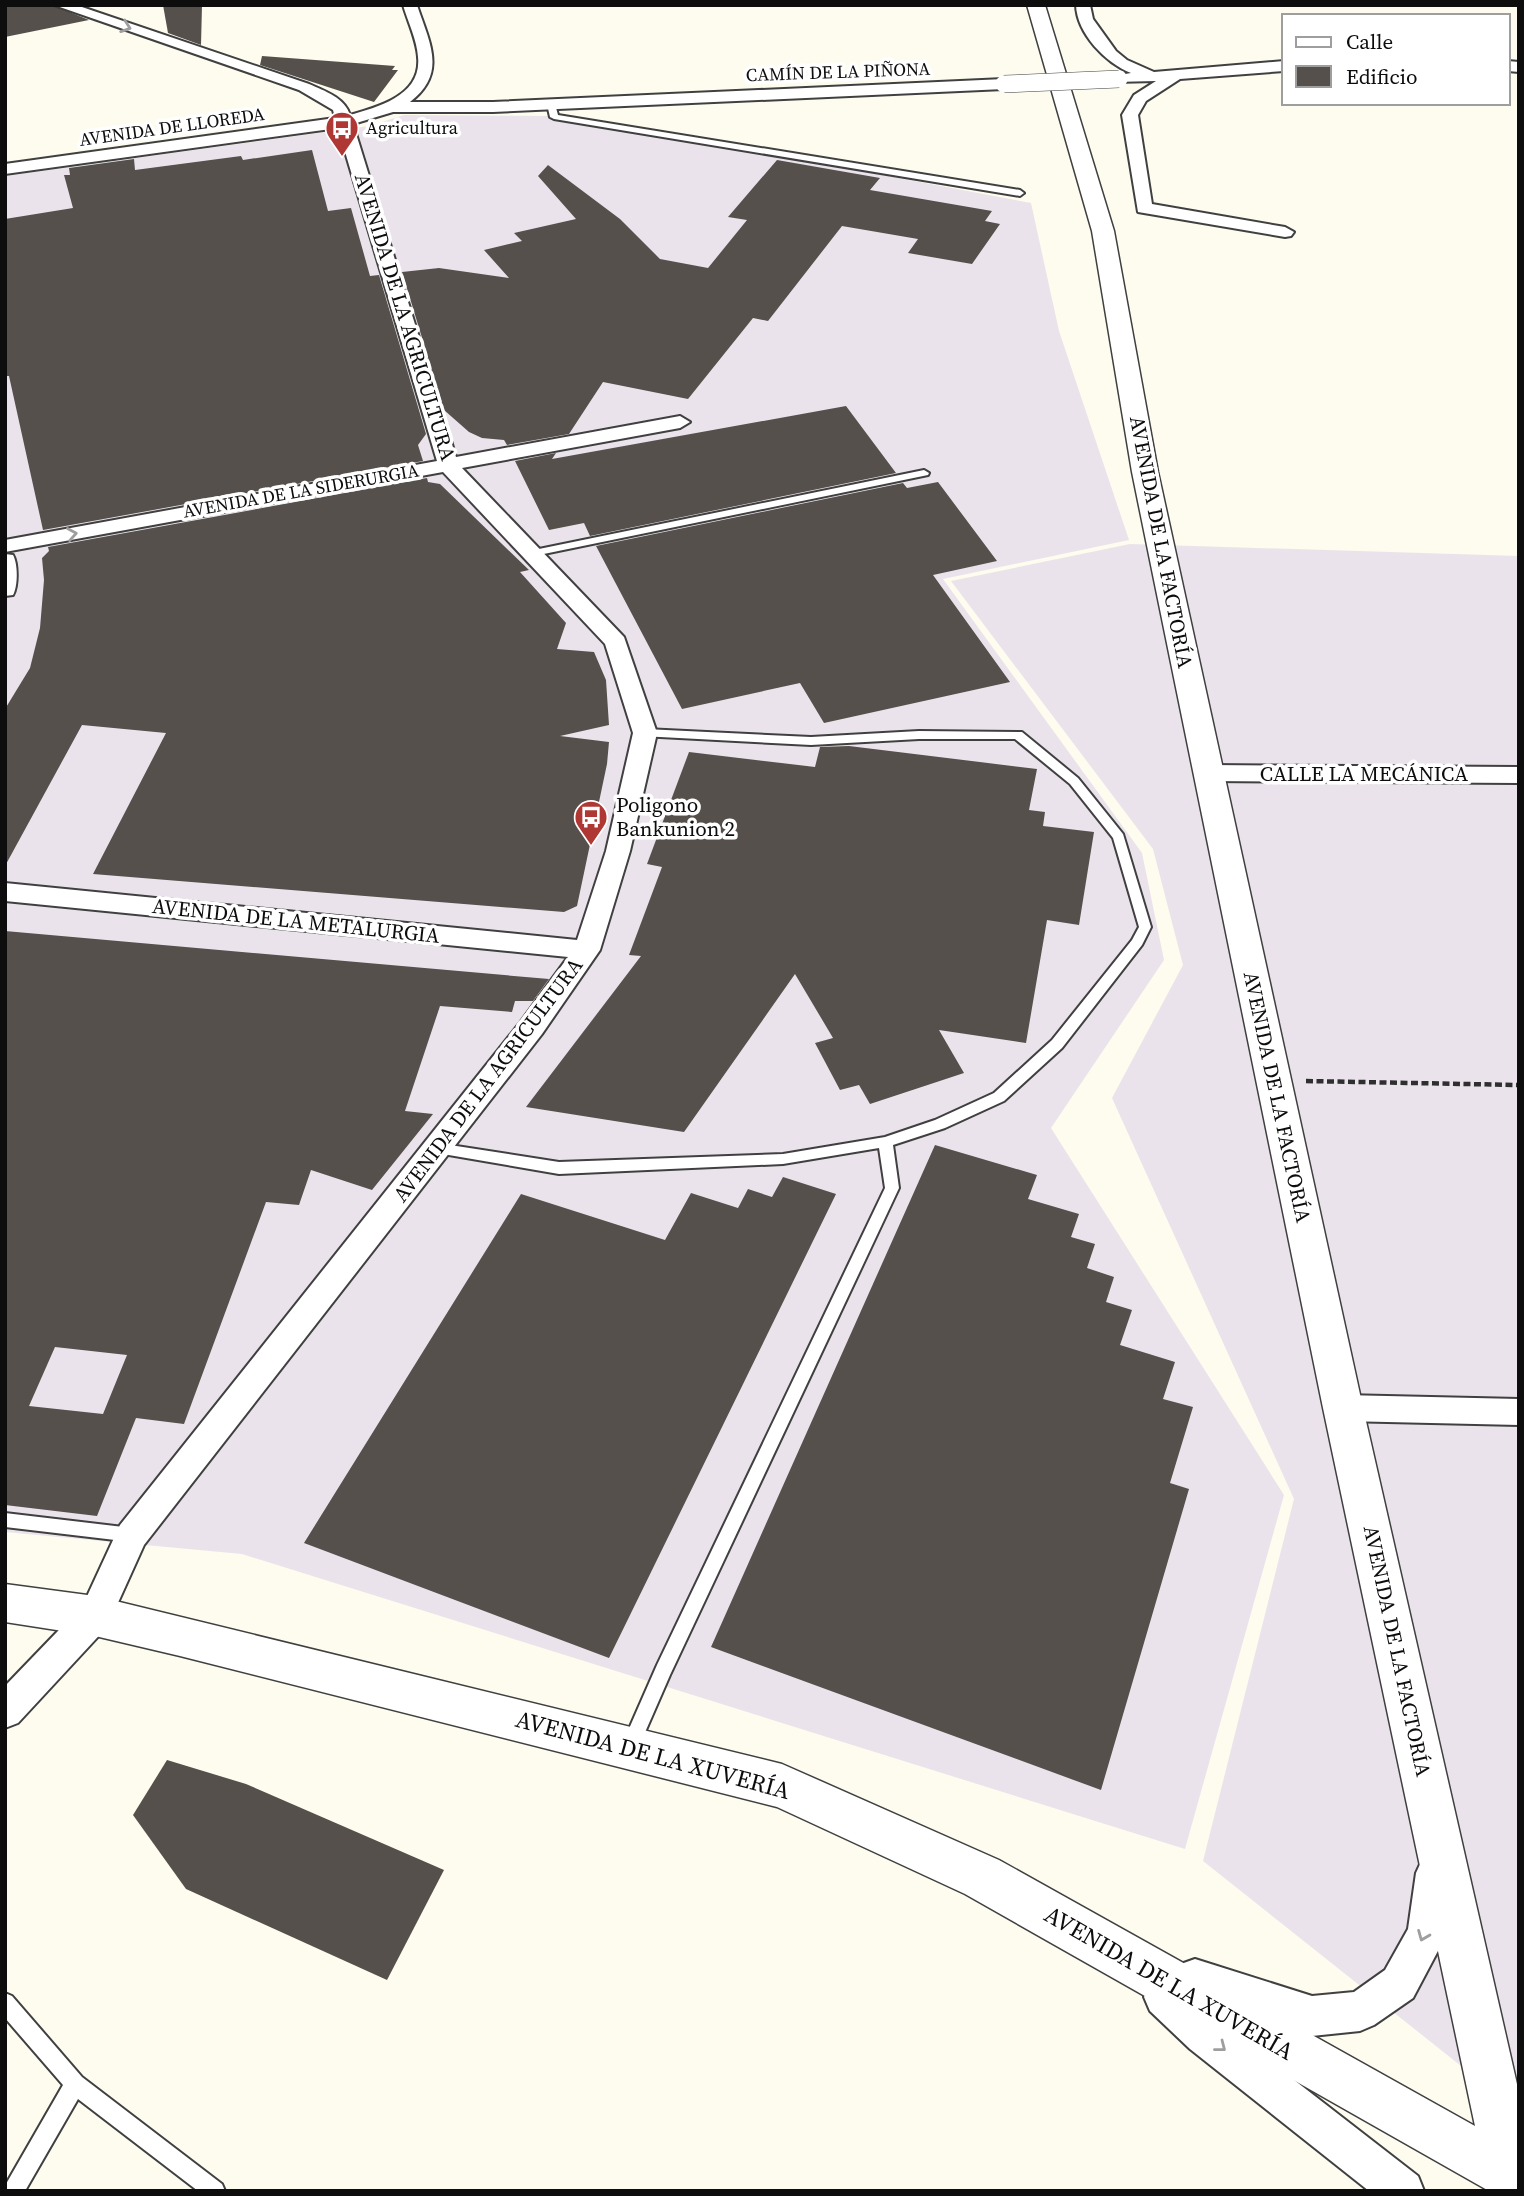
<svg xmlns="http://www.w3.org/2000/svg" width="1524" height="2196" font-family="'Source Serif 4',serif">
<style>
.industrial{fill:#ebe3eb}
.building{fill:#55504b;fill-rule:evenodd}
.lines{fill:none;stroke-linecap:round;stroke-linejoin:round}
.service-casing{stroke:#404040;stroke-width:4}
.minor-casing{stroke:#404040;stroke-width:4}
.tertiary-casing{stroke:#404040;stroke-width:3}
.path{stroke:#2f2f2f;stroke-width:4.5;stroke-dasharray:7 3.5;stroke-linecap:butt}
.service{fill:#fff;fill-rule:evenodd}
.minor{fill:#fff;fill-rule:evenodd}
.tertiary{fill:#fff;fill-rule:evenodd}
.minor-bridge-casing{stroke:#404040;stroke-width:18;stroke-linecap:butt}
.minor-bridge{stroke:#fff;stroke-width:17}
.oneway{stroke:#9e9e9e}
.labels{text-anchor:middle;stroke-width:7;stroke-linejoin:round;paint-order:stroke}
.far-street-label{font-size:18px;fill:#0d0d0d;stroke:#fff}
.far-poi-label{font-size:18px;fill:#0d0d0d;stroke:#fff;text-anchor:start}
.street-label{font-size:21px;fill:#0d0d0d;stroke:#fff}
.poi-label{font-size:21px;fill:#0d0d0d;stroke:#fff;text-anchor:start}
.near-street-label{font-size:24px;fill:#0d0d0d;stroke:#fff}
</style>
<rect width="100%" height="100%" fill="#fdfcef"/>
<g class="industrial">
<polygon points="404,115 570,116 1031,203 1059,331 1129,540 943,579 1142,853 1164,960 1051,1128 1284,1495 1185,1849 242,1554 5,1532 5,176 369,126"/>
<polygon points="1130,544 1519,556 1519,2112 1203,1861 1294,1499 1112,1098 1183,965 1153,849 951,581"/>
</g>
<g class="building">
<polygon points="5,5 52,5 89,20 5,37"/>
<polygon points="163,5 202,5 201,45 168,33"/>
<polygon points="262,56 395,66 392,70 398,70 374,102 260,65"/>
<polygon points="312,150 328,211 351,208 370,276 379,275 426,434 418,445 423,461 43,530 9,376 5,376 5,219 73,208 64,175 70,175 69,168 134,159 135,170 241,156 243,160"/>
<polygon points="777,160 880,178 870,190 992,211 985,221 1000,224 972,264 908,253 918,239 842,226 768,321 753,318 688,399 603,382 569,434 507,445 504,440 482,438 469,432 444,410 402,272 439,268 509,278 484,250 522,241 514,233 576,219 538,176 548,165 620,219 660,259 708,268 747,220 728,217"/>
<polygon points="846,406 896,473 590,536 584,523 549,530 515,461 556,453 552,459"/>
<polygon points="427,478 428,482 440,484 529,570 520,572 566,623 557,649 594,652 606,680 609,725 560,736 609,742 607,764 577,906 564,912 93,874 166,733 82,725 5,866 5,709 30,668 40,628 44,580 42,558 49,551 48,547"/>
<polygon points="938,482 997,561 933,575 1010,682 824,723 800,683 682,709 596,546 903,483 907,488"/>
<polygon points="849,746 1037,769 1029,810 1045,812 1043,826 1094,832 1079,925 1047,920 1026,1043 939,1030 964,1073 870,1104 859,1085 840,1090 815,1043 833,1038 795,974 684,1132 526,1107 641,956 629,955 662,867 647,864 689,752 815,767 820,747"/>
<path d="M 5,931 L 549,979 L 533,1001 L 515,1001 L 512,1012 L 440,1006 L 405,1111 L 433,1114 L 372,1190 L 311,1170 L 299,1205 L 266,1202 L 184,1424 L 136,1418 L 97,1516 L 5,1505 ZM 55,1347 L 127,1355 L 103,1414 L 29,1406 Z"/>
<polygon points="935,1145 1037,1175 1028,1199 1079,1214 1071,1237 1095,1244 1087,1268 1114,1277 1106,1302 1132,1310 1120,1345 1175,1362 1163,1399 1193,1407 1170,1483 1189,1489 1101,1790 711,1647"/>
<polygon points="783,1177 836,1194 609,1658 304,1543 521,1194 665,1240 691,1193 738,1208 748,1189 772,1197"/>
<polygon points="167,1760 246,1784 444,1870 387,1980 186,1889 133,1815"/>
</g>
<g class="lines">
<defs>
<g id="service">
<polygon points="551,102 555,104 558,115 1020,190 1024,193 1020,196 554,119 550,117 547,104"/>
<polygon points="924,470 929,473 928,475 534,556 529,553 534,550"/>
<polygon points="645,729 811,737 919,731 1022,732 1078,778 1123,834 1151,927 1142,945 1062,1048 1004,1101 945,1128 893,1145 899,1188 670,1675 636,1753 630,1756 624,1753 621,1747 657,1665 885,1188 879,1148 783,1164 559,1174 437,1153 432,1152 430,1148 432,1144 437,1143 559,1162 783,1154 885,1137 935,1120 994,1093 1052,1040 1132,940 1139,927 1113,838 1070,784 1015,739 919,739 811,745 641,736 641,730"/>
<polygon points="5,1513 132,1528 138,1530 140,1535 138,1540 132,1542 5,1527"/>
<polygon points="5,1993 12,1996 82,2077 222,2184 225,2191 198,2191 78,2099 25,2191 5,2191 6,2184 63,2085 5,2018"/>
</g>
<g id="minor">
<path d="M 54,5 L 76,5 L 309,84 C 325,91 345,98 350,115 C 379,107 422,95 418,57 C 417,40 408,22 403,5 L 417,5 C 429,42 448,73 410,102 L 493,102 L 1004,79 L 1012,84 L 1004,89 L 493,112 L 393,112 L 353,124 L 456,457 L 680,416 L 690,422 L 680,428 L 462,468 L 624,637 L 657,733 L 630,851 L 600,950 L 542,1034 L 144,1545 L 107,1627 L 18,1723 L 5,1728 L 5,1686 L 83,1605 L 120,1525 L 522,1020 L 568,957 L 5,901 L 5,883 L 577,940 L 606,851 L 633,733 L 605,644 L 443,472 L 5,552 L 5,540 L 437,461 L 338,128 L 5,174 L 5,164 L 335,118 L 333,110 L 299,90 Z"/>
<path d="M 1076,5 L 1090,5 L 1093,19 L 1116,51 L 1127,60 L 1154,72 L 1284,61 L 1284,71 L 1180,79 L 1146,101 L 1138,115 L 1152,204 L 1285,227 L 1294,232 L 1291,236 L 1285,237 L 1138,212 L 1122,115 L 1134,95 L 1156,81 L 1114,82 L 1111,79 L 1114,76 L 1131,73 C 1106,63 1077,34 1076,5 Z"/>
<polygon points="1508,61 1519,62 1519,72 1508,71"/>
<path d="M 5,554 L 13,555 C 18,564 18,586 13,595 L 5,596 Z"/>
<polygon points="1209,765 1519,767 1519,783 1209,781 1201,778 1197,773 1201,768"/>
<polygon points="1343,1395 1519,1399 1519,1425 1343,1421 1332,1418 1327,1408 1332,1398"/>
<polygon points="1435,1854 1448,1860 1454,1873 1445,1933 1440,1947 1413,1998 1374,2025 1360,2031 1312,2036 1191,1996 1218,2021 1418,2176 1424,2191 1369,2191 1190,2049 1150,2011 1144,1997 1150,1983 1164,1977 1178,1983 1176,1978 1181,1964 1195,1959 1312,1996 1354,1992 1385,1970 1408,1929 1416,1873 1422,1860"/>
</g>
<polygon id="tertiary" points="1027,5 1045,5 1114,231 1158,472 1363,1408 1519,2093 1519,2191 1489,2191 965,1894 777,1807 180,1656 95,1636 5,1622 5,1584 95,1596 782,1764 999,1860 1475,2126 1323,1408 1132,472 1092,231"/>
</defs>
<use href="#service" class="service-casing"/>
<use href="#minor" class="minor-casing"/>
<use href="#tertiary" class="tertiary-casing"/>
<polyline class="path" points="1306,1081 1519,1085"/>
<use href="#service" class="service"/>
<use href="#minor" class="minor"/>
<use href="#tertiary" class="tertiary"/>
<defs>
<polyline id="minor-bridge" points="1004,84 1119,79"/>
</defs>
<use href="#minor-bridge" class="minor-bridge-casing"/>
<use href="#minor-bridge" class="minor-bridge"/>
</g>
<defs><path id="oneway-chevron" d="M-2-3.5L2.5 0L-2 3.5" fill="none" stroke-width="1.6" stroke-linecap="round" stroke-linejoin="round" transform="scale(1.75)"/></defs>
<g class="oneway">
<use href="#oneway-chevron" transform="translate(126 27) rotate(19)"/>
<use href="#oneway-chevron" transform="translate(72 534) rotate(-10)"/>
<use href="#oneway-chevron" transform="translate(1423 1936) rotate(112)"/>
<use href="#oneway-chevron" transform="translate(1221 2047) rotate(38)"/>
</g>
<defs>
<symbol id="bus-pin" viewBox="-11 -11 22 30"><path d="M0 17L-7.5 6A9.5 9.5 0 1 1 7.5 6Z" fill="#af3834" stroke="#fff"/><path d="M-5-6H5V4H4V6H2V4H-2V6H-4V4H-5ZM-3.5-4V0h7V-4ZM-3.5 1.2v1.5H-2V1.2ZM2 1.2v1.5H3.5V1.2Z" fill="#fff"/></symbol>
</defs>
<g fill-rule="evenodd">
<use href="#bus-pin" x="323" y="109" width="38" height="52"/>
<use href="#bus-pin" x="572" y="798" width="38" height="52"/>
</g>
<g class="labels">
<g class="far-street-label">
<text transform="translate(838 72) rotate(-2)" y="6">CAMÍN DE LA PIÑONA</text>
<text transform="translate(172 127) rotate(-8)" y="6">AVENIDA DE LLOREDA</text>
<text transform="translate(301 491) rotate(-10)" y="6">AVENIDA DE LA SIDERURGIA</text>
</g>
<g class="far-poi-label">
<text x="366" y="134">Agricultura</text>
</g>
<g class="street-label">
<text transform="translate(405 317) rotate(73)" y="7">AVENIDA DE LA AGRICULTURA</text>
<text transform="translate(1161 542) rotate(79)" y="7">AVENIDA DE LA FACTORÍA</text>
<text x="1364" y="781">CALLE LA MECÁNICA</text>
<text transform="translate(296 921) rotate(6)" y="7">AVENIDA DE LA METALURGIA</text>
<text transform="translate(488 1080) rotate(-53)" y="7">AVENIDA DE LA AGRICULTURA</text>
<text transform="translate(1277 1097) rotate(78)" y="7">AVENIDA DE LA FACTORÍA</text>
<text transform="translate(1397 1651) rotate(78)" y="7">AVENIDA DE LA FACTORÍA</text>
</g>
<g class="poi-label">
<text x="616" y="812">Poligono<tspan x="616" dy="24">Bankunion 2</tspan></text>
</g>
<g class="near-street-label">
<text transform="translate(653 1755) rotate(15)" y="8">AVENIDA DE LA XUVERÍA</text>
<text transform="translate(1169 1983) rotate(30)" y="8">AVENIDA DE LA XUVERÍA</text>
</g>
</g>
<rect width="1524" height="2196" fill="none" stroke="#0d0d0d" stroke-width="14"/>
<rect x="1282" y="14" width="228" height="91" fill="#ffffff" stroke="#9e9e9e" stroke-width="2"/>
<rect x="1296" y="37" width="35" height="10" fill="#ffffff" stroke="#9e9e9e" stroke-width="2"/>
<text x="1346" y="49" font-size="21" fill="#0d0d0d">Calle</text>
<rect x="1296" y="66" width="35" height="21" fill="#55504b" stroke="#9e9e9e" stroke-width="2"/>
<text x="1346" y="84" font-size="21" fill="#0d0d0d">Edificio</text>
</svg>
